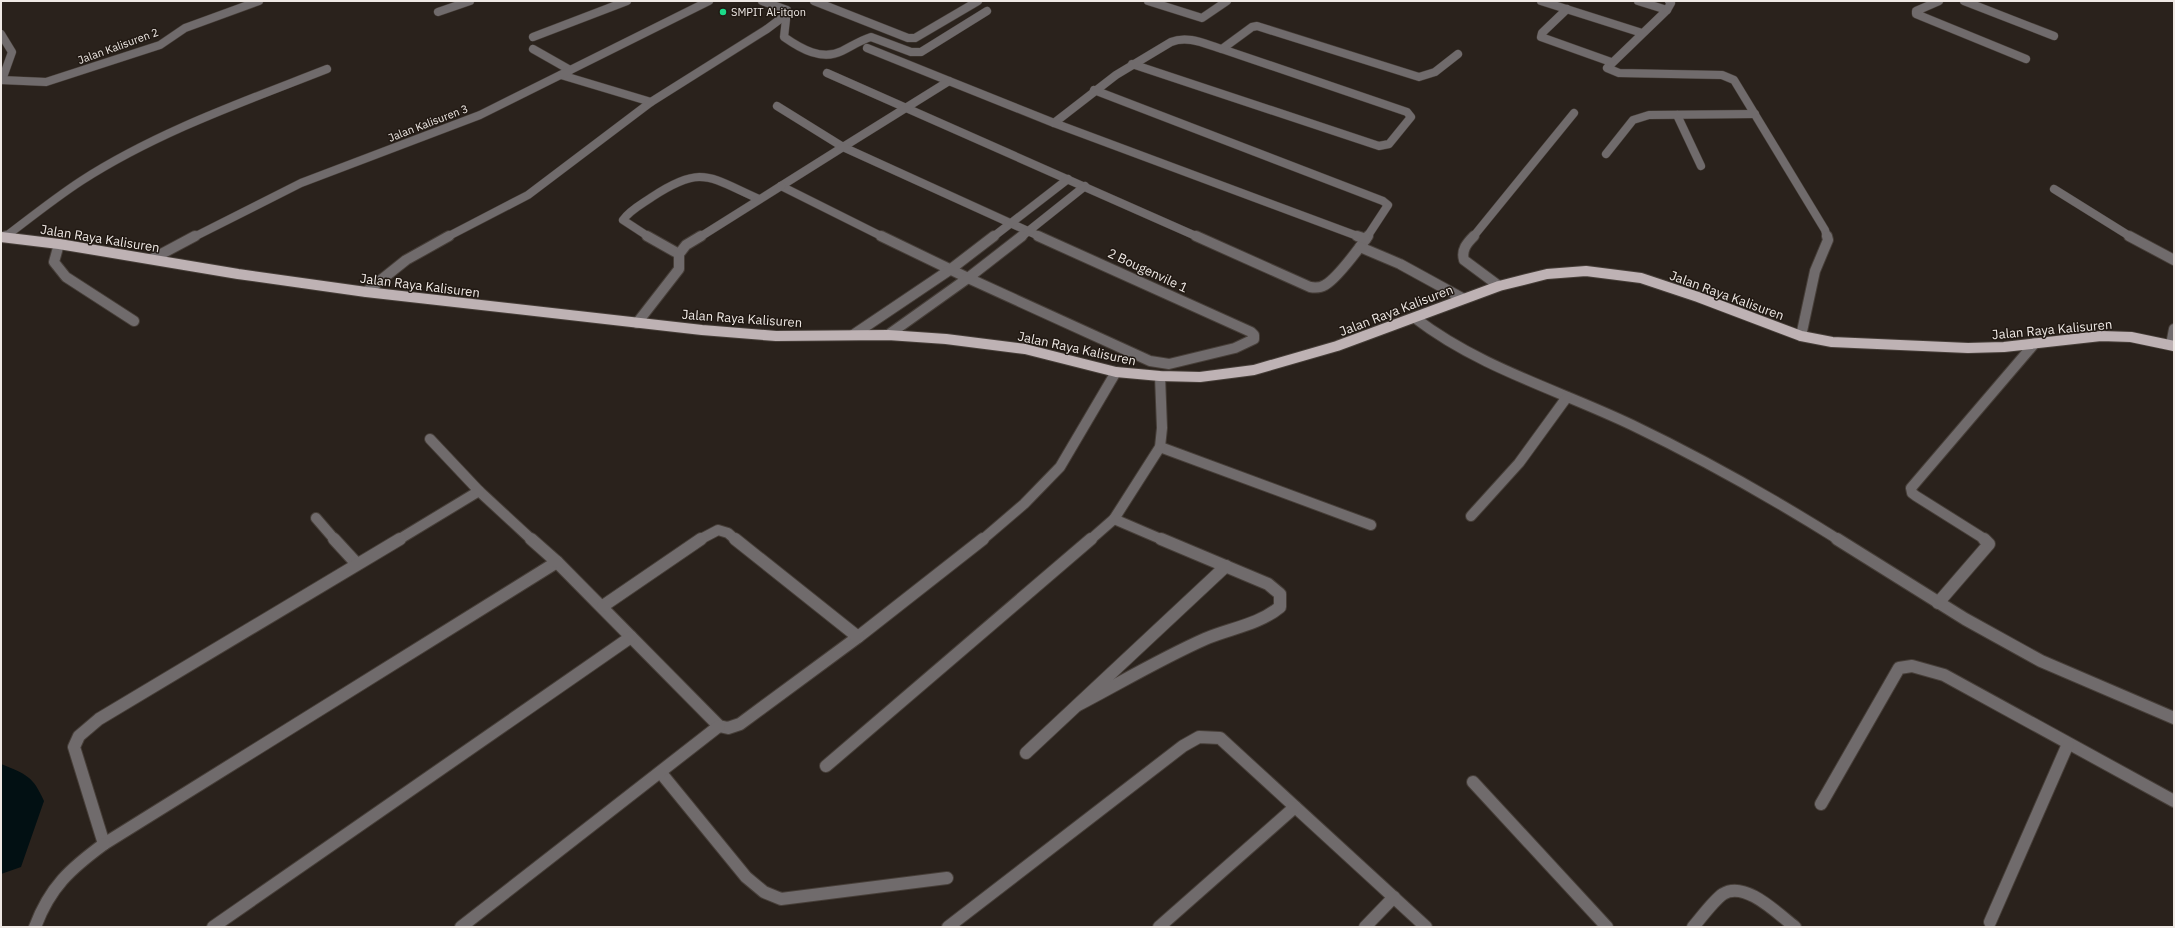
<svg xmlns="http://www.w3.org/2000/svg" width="2175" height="928" font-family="'IBM Plex Sans',sans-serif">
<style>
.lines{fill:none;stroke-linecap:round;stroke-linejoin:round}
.river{fill:#021013;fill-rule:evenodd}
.minor-far2-casing{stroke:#463e38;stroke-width:9}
.minor-far1-casing{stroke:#463e38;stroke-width:12}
.minor-casing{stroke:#463e38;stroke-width:14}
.major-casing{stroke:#463e38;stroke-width:12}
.minor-far2{stroke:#706b6c;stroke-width:8}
.minor-far1{stroke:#706b6c;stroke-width:10}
.minor{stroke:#706b6c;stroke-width:12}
.major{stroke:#beb2b4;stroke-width:10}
.poi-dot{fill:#1bd988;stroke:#211913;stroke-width:1.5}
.labels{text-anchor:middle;stroke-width:3;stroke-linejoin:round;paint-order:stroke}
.far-poi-label{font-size:11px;fill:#efe9e5;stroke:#211913;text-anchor:start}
.far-street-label{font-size:11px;fill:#efe9e5;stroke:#211913}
.street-label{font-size:13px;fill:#efe9e5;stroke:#211913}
</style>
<rect width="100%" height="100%" fill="#2a221c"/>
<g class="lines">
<path class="river" d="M 1,764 C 26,774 33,776 44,801 L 21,867 L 1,874 Z"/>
<defs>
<g id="minor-far2">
<path d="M 762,1 L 787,10 L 784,37 C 801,49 822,61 842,51 C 852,46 861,40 871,37 L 911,52 L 921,52 L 987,11"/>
<polyline points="814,1 908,38 915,38 978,1"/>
<polyline points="1148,1 1202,18 1227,1"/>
<polyline points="1541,1 1642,33"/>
<polyline points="1638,1 1667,10 1607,68 1619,73 1722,75 1734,80 1825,230 1827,237"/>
<polyline points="1939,1 1916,11 1916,14 2026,59"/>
<polyline points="1964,1 2054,36"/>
<polyline points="1567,9 1542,33 1541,37 1611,62"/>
<polyline points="1667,10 1671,3 1669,1"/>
<polyline points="438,12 470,1"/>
<polyline points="1,34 12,52 2,80"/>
<polyline points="533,37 627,1"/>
<polyline points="867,48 949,81"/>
<polyline points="533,49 570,70"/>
<polyline points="1132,64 1379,146 1389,144 1411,117 1407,112 1222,49"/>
<polyline points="827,73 1198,237"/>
<polyline points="561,75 651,102"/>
<polyline points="1,80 46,82 160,45 185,28 259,1"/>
<polyline points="1094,90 1383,201 1388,205 1367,237"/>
<path d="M 777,106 L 843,147 L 949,81 L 1054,123 L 1116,75 L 1171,42 C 1188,35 1205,44 1222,49 L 1252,27 L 1257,26 L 1419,77 L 1435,72 L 1458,54"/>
<polyline points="1677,115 1701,166"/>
<polyline points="1054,123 1360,237"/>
<polyline points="1606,154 1633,120 1649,115 1755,114"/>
<polyline points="781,186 883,237"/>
<polyline points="781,186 843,147 1041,237"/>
<polyline points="2054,189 2131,237"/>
<path d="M 5,237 C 30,218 55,198 81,181 C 157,132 243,102 327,69"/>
<polyline points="194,237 301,183 480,115 709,1"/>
<polyline points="447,237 528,195 651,102 767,29 787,14"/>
<path d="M 649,237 L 623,220 C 630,210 642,204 652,197 C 702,164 709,177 759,199"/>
<polyline points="700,237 781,186"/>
<polyline points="993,237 1068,179"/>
<polyline points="1021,237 1085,186"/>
<polyline points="1473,237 1574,113"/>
</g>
<g id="minor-far1">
<polyline points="647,236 679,254"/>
<polyline points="881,236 968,278 1150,361 1169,364 1235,348 1254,339 1254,335 1251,332 1038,236"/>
<path d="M 1196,236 L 1310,287 C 1315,288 1320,288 1325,285 C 1336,279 1360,247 1368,236"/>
<polyline points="1357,236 1366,239"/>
<path d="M 1474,236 C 1467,243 1461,250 1464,260 L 1499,286"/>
<polyline points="2129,236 2174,260"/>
<polyline points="4,237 6,236"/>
<polyline points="59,244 54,262 66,277 134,321"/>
<polyline points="1360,247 1400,264 1462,298"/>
<polyline points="152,259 195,236"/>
<polyline points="366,292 406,260 449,236"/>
<path d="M 1415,318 C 1480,368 1559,390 1632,425 C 1703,459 1772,498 1839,540"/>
<polyline points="637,323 679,269 679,254 686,245 701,236"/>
<polyline points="853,335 951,269 994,236"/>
<polyline points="888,335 968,278 1022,236"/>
<polyline points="1801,336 1815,271 1828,240 1827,236"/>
<polyline points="2171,345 2174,329"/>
<polyline points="1160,447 1371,525"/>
<polyline points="479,491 532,540"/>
<polyline points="1471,516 1519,463 1567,397"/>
<polyline points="316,518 335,540"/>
<polyline points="1114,519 1163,540"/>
<polyline points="398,540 479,491 430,439"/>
<polyline points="699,540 718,530 728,533 736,540"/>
<polyline points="982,540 1024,504 1060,467 1116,372"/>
<polyline points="1090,540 1114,519 1160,447 1162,428 1160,376"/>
<polyline points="1986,540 1916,496 1912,493 1911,488 2035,343"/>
</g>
<g id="minor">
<polyline points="334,539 357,564"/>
<polyline points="400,539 99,719 79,736 74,747 104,844 557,562 719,726 728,728 740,724 858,637 983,539"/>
<polyline points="531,539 557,562"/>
<polyline points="735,539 858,637"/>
<polyline points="1837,539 1965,619 2041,661 2174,718"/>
<polyline points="1938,603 1989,544 1984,539"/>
<polyline points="603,606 701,539"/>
<path d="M 1078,705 C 1120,683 1162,658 1205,639 C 1231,628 1258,625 1280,607 L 1280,594 L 1268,584 L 1161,539"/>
<polyline points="1026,753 1226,566"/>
<polyline points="826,766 1091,539"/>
<polyline points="661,773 746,877 764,892 781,899 947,878"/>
<polyline points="1473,782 1607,927"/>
<polyline points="1821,804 1899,668 1912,666 1944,675 2174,801"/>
<polyline points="1990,922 2068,744"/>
<path d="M 35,927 C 50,887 70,869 104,844"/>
<polyline points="213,927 631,637"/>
<polyline points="461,927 719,726"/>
<polyline points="948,927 1183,746 1199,737 1220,738 1426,927"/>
<polyline points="1159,927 1295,807"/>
<polyline points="1365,927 1394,897"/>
<path d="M 1693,927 C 1701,918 1713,901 1723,894 C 1745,880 1778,914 1795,927"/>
</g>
<polyline id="major" points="1,237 59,244 238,274 366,292 702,330 776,336 888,335 946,339 1025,349 1116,372 1160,376 1200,377 1254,370 1337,346 1499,286 1547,274 1586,271 1641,278 1698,297 1801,336 1832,342 1968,348 2004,347 2101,336 2131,337 2174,346"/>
</defs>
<use href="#minor-far2" class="minor-far2-casing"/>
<use href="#minor-far1" class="minor-far1-casing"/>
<use href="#minor" class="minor-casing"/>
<use href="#major" class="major-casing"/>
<use href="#minor-far2" class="minor-far2"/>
<use href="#minor-far1" class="minor-far1"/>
<use href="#minor" class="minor"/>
<use href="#major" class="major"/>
</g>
<circle class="poi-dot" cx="723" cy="12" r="4"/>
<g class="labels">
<g class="far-poi-label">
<text x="731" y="16">SMPIT Al-itqon</text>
</g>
<g class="far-street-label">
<text transform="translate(118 46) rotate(-20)" y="4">Jalan Kalisuren 2</text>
<text transform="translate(428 123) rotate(-21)" y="4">Jalan Kalisuren 3</text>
</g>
<g class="street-label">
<text transform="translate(100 238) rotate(9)" y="5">Jalan Raya Kalisuren</text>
<text transform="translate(1148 270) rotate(25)" y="5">2 Bougenvile 1</text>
<text transform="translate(420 285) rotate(7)" y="5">Jalan Raya Kalisuren</text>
<text transform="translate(1727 295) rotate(20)" y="5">Jalan Raya Kalisuren</text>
<text transform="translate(1396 310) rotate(-21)" y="5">Jalan Raya Kalisuren</text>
<text transform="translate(742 318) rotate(4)" y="5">Jalan Raya Kalisuren</text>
<text transform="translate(2052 329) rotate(-5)" y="5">Jalan Raya Kalisuren</text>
<text transform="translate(1077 348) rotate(12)" y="5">Jalan Raya Kalisuren</text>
</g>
</g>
<rect width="2175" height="928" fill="none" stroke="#efe9e5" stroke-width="4"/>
</svg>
